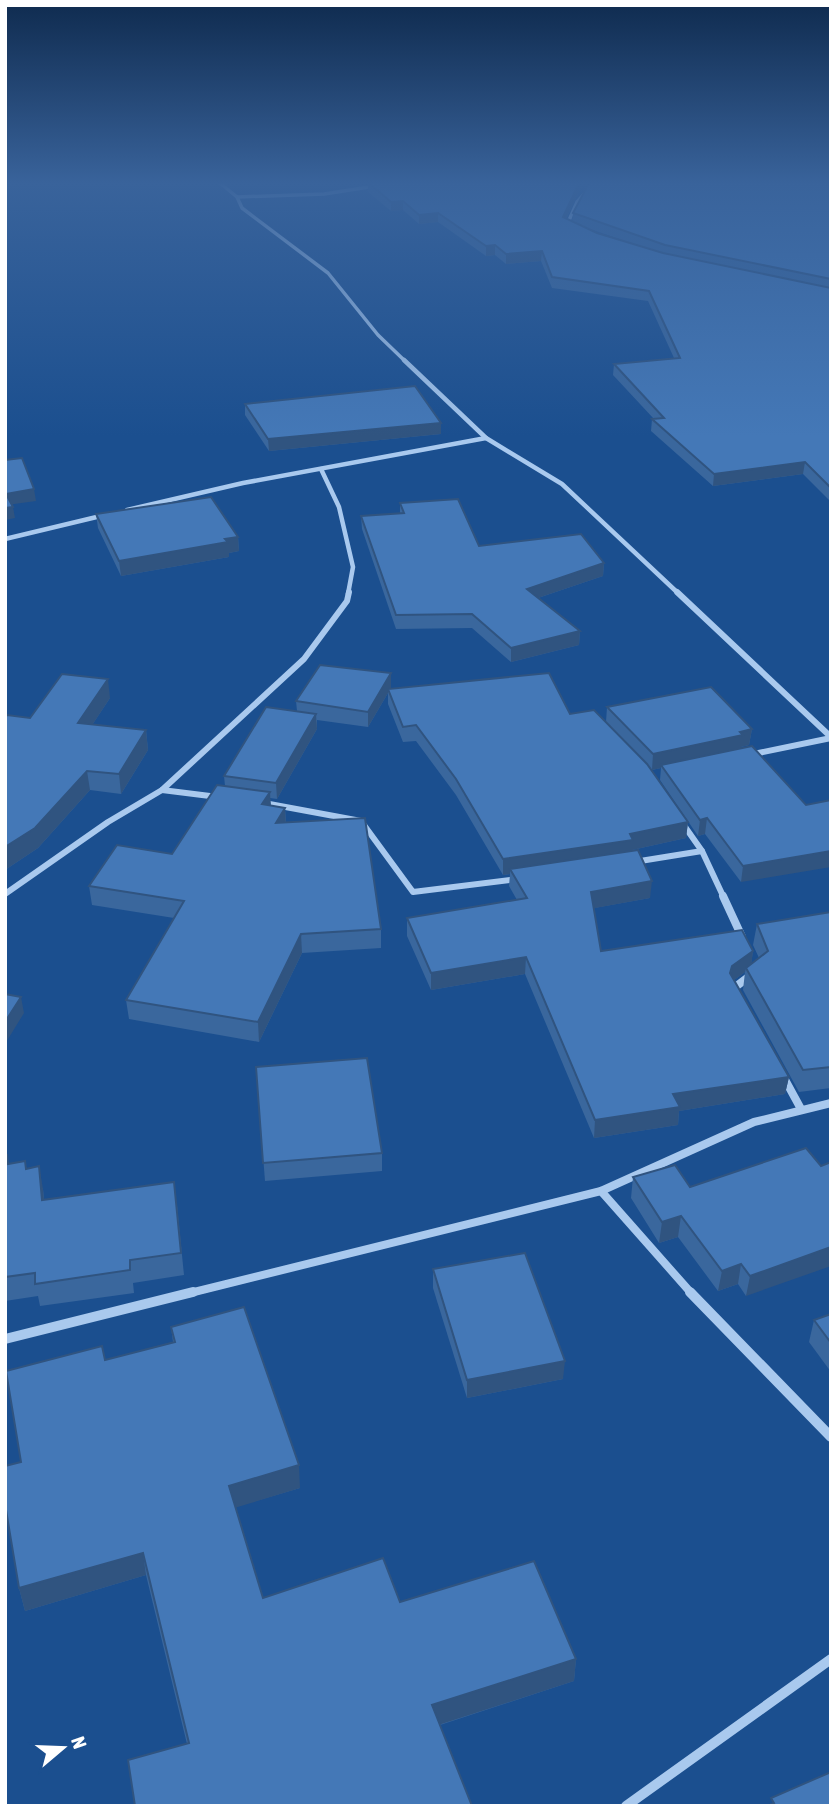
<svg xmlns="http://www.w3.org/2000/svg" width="836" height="1811" font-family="'Asap Condensed',sans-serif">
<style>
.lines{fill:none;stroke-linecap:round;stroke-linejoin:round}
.street-far4{stroke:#a9c9ee;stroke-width:3.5}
.street-far3{stroke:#a9c9ee;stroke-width:4.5}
.street-far2{stroke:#a9c9ee;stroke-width:6}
.street-far1{stroke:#a9c9ee;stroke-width:8}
.street{stroke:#a9c9ee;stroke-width:10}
.wall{fill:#3a679d;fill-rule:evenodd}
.shaded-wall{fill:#305480}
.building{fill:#4478b7;stroke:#305480;stroke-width:2}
</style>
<rect width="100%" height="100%" fill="#1b4f8f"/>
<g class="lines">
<g class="street-far4">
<polyline points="220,183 237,197 242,208 328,273 378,335 406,362"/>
<polyline points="237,197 324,194 395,183"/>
<polyline points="567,225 577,202 594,183"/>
</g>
<g class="street-far3">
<polyline points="404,360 486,438 562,484 679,594"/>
<polyline points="321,469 339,507 353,567 348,594"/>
<polyline points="127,510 243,483 486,438"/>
<polyline points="5,539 105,515"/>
</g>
<g class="street-far2">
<polyline points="677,592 831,737"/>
<polyline points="749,755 831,738"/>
<polyline points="162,790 218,797"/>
<polyline points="264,803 361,821 413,892 518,879"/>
<polyline points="683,824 702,851 724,898"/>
<polyline points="634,862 702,851"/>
<polyline points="5,894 108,822 162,790 304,659 347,601 349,592"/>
</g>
<g class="street-far1">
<polyline points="723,896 742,937"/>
<polyline points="736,993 734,988 751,975"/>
<polyline points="783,1076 801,1109"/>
<polyline points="601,1191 692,1294"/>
<polyline points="186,1294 601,1191 754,1122 831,1103"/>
</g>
<g class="street">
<polyline points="690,1292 831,1437"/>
<polyline points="5,1339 193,1292"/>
<polyline points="626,1806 831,1659"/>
</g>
</g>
<g class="wall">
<path d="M 358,183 L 589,183 L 580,189 L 566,219 L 572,222 L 573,213 L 831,183 L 831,502 L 803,474 L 713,486 L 651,431 L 652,419 L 654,419 L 613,375 L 614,364 L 674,358 L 648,301 L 552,288 L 541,261 L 506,264 L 495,255 L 486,256 L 438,222 L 419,224 L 403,210 L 391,211 L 368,192 L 368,183 L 360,184 ZM 584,227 L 634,244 L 597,233 Z"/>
<polygon points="245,404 441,434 269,451 245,415"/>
<polygon points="400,503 479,546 604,563 603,576 538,598 580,631 579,645 511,662 472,628 396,629 362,529 361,516 400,513"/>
<polygon points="96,514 238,537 239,551 229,553 229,557 121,576 98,528"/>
<polygon points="391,689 570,714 606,722 607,707 752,729 749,745 741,747 741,748 806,805 741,882 705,834 698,836 660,780 661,768 652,770 649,767 688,822 686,838 632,850 650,898 594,908 601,951 753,951 751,964 759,958 753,945 757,924 831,912 831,1088 799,1092 743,990 745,972 734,980 789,1077 785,1094 679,1111 678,1125 594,1138 525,974 431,990 407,936 407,918 517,900 509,886 510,874 503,875 456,795 416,741 403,742 388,704 388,693 368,727 317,720 317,729 277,799 270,798 271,806 285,808 286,822 381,929 381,948 302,953 259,1042 129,1019 126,1000 174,918 92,905 89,886 172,854 225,786 224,776 297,711 296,701"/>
<polygon points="110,698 92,725 146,730 148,750 121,794 90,790 38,848 5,870 5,717 30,718"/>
<polygon points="256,1067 382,1153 382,1171 265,1181"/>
<polygon points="5,1155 8,1164 25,1161 26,1168 43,1189 44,1199 177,1205 184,1275 133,1283 134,1293 40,1306 38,1296 5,1301"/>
<polygon points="821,1166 746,1296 738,1284 718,1291 678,1237 659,1243 631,1198 633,1177 690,1187"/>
<polygon points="433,1269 563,1379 467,1398 433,1288"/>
<polygon points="831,1314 831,1372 809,1342 814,1320"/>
<polygon points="171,1327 300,1488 235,1507 263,1598 400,1602 576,1659 574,1681 440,1725 187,1744 146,1575 25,1611 19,1588 21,1462 105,1360 173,1342"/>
</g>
<g class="shaded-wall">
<polygon points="579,183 589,183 580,189 562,227 563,217"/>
<polygon points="403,201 403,210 391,211 391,202"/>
<polygon points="438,213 438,222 419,224 419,215"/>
<polygon points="495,245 495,255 486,256 486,246"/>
<polygon points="542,251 541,261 506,264 506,254"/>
<polygon points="441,423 441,434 269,451 268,439"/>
<polygon points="805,462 803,474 713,486 714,474"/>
<polygon points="34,489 36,501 7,505 6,494"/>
<polygon points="13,507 15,518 5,520 5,508"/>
<polygon points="238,537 239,551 229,553 229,557 121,576 119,561"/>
<polygon points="604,563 603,576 526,602 527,589"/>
<polygon points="580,631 579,645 511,662 511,648"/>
<polygon points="391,673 391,688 388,689 388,693 368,727 368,712"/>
<polygon points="108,679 110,698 81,742 78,723"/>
<polygon points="316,714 317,729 277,799 276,783"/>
<polygon points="752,729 749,745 741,747 741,751 661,765 661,768 652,770 653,754"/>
<polygon points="146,730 148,750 121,794 119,774"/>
<polygon points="87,771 90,790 38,848 5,870 5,847"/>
<polygon points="270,792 271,810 262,804"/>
<polygon points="285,808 286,826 276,823"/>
<polygon points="707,818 705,834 698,836 700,820"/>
<polygon points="688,822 686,838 632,850 631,856 510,869 510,874 503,875 503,859"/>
<polygon points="831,851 831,867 741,882 743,866"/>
<polygon points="652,881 650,898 590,909 591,892"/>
<polygon points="301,934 302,953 259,1042 258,1022"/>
<polygon points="753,951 751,968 746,968 745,972 730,983 728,991 732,966"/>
<polygon points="526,957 525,974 431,990 431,973"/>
<polygon points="21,997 24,1013 5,1044 5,1022"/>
<polygon points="789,1077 785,1094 679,1111 678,1125 594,1138 595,1120 673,1094"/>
<polygon points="39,1166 43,1189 46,1222 42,1200"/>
<polygon points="681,1216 678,1237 659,1243 662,1222"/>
<polygon points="831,1247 831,1266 746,1296 750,1276"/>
<polygon points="741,1264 738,1284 718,1291 722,1271"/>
<polygon points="565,1361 563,1379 467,1398 467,1380"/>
<polygon points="299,1465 300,1488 231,1509 229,1486"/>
<polygon points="143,1553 146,1575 25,1611 19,1588"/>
<polygon points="576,1659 574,1681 432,1727 432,1705"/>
</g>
<g class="building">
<polygon points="369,183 579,183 563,217 597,233 663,253 831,288 831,488 805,462 714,474 652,419 664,418 614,364 680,358 649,291 552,277 542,251 506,254 495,245 486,246 438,213 419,215 403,201 391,202"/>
<polygon points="590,183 831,183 831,279 665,245 573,213 588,185"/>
<polygon points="415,386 441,423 268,439 245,404"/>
<polygon points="22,458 34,489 6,494 13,507 5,508 5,460"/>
<polygon points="211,497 238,537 225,539 228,542 119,561 96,514"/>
<polygon points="458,499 479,546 581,534 604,563 527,589 580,631 511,648 472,614 396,615 361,516 404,513 400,503"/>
<polygon points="320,665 391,673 368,712 296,701"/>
<polygon points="549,673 570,714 594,710 647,764 688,822 630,834 633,840 503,859 456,779 416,725 403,727 388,689"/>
<polygon points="62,674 108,679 78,723 146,730 119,774 87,771 35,828 5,847 5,717 7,715 30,718"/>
<polygon points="711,687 752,729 740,732 743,735 653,754 607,707"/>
<polygon points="266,707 316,714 276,783 224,776"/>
<polygon points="752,746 806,805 831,800 831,851 743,866 707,818 700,820 661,765"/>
<polygon points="217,785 270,792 262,804 285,808 276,823 365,818 381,929 301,934 258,1022 126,1000 184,901 89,886 117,845 172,854"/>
<polygon points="638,850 652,881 591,892 601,951 742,930 753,951 732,966 730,973 789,1077 673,1094 680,1107 595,1120 526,957 431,973 407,918 527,898 510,869"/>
<polygon points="831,912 831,1067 803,1070 746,968 768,951 757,924"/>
<polygon points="5,994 21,997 5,1022"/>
<polygon points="367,1058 382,1153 263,1163 256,1067"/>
<polygon points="806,1148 821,1166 831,1162 831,1247 750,1276 741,1264 722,1271 681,1216 662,1222 633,1177 675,1165 690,1187"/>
<polygon points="5,1155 7,1155 8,1164 25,1161 26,1169 39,1166 42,1200 174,1182 181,1253 130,1260 130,1270 35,1284 35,1273 5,1277"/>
<polygon points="525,1253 565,1361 467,1380 433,1269"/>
<polygon points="244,1307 299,1465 229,1486 263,1598 383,1558 400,1602 534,1561 576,1659 432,1705 472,1806 135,1806 128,1760 189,1743 143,1553 19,1588 5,1504 5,1466 21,1462 6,1371 102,1346 105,1360 175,1342 171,1327"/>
<polygon points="831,1314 831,1343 814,1320"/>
<polygon points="831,1772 831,1806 768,1806 774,1803 771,1798"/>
</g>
<linearGradient id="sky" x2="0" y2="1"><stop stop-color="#0f2b4f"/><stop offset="0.42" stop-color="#39639b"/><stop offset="1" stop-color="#39639b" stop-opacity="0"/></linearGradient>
<rect width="836" height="436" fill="url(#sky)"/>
<rect width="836" height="1811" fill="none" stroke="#ffffff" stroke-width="14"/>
<g transform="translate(63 1748) rotate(71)" stroke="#1b4f8f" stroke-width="5" paint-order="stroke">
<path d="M0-5L12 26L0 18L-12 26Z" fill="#ffffff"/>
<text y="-10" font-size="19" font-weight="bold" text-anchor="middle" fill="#ffffff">N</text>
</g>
</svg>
